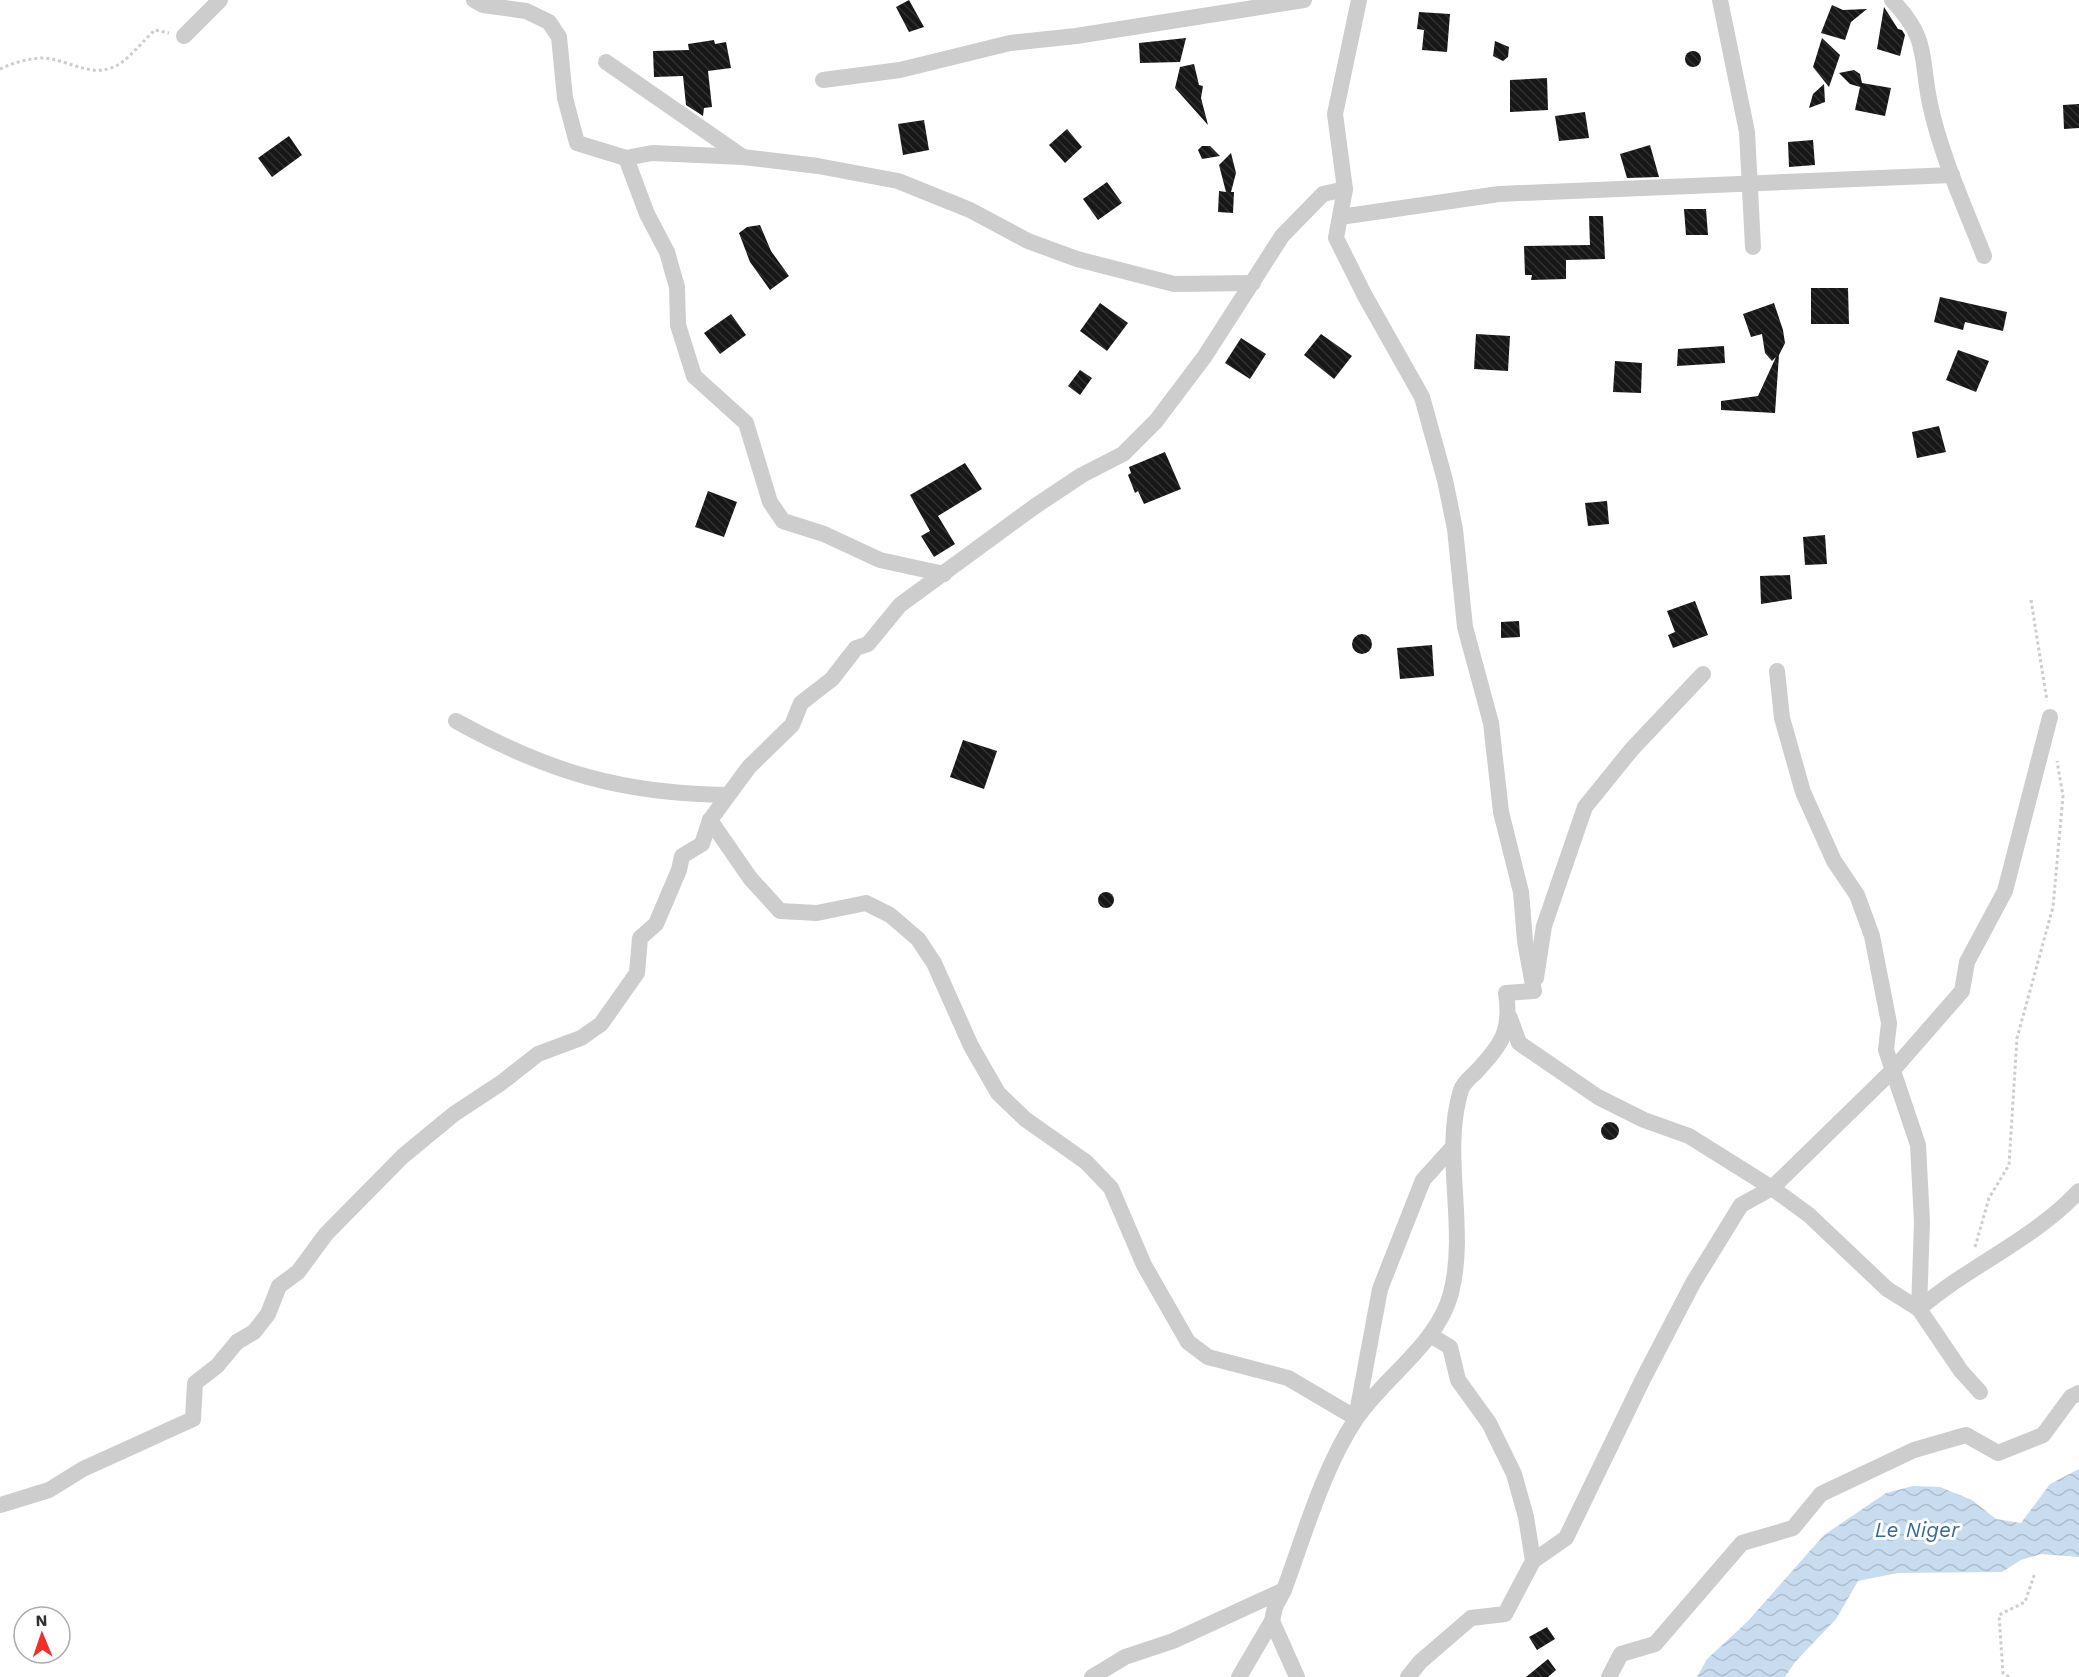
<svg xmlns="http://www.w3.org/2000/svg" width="2079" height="1677" font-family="'Work Sans',sans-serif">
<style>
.water{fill:url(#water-waves)}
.building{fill:url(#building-back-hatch)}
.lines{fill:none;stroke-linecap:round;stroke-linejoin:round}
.path{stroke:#cdcdcd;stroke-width:3;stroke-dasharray:3 3;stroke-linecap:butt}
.street{stroke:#cdcdcd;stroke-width:16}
.labels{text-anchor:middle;stroke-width:6;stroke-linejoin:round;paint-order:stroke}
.water-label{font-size:21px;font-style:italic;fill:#37699a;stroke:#fff}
</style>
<defs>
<pattern id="water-waves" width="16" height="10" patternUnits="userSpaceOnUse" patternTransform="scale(1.5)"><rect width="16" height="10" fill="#c8dcef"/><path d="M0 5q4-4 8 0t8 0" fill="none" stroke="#acbdcd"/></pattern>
<pattern id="building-back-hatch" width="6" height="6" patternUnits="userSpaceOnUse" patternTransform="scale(1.5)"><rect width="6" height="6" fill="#171717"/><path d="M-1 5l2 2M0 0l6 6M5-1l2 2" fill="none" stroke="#303030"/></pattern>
</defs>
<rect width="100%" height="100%" fill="#fff"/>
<polygon class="water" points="2079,1469 2079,1557 2041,1554 2021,1560 2002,1572 1898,1573 1858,1581 1836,1619 1795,1662 1785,1677 1697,1677 1707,1659 1747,1622 1824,1535 1886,1493 1913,1486 1940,1487 1972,1500 1996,1519 2021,1523 2050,1484"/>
<g class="building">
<polygon points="909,0 924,27 909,32 896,7"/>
<polygon points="1832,5 1843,10 1867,9 1851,22 1845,40 1821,33"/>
<polygon points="1884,7 1898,29 1902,30 1905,35 1900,56 1877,49"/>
<polygon points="1419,12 1450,14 1447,52 1422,50 1424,30 1417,29"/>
<polygon points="1186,38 1180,62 1140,63 1139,43"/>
<polygon points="1822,38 1840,55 1829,87 1813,67"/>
<polygon points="714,40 715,44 726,42 731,68 708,71 712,107 704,108 703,116 686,105 683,76 654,77 653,51 689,50 688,44"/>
<polygon points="1495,41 1509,47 1508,57 1503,61 1493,56"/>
<circle cx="1693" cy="59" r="8"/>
<polygon points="1194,64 1199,85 1203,86 1201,98 1208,125 1175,88 1180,67"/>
<polygon points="1854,70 1860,74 1862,83 1891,88 1885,116 1855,110 1860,87 1850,84 1839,73"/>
<polygon points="1547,78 1548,110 1510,112 1510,80"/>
<polygon points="1824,84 1825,102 1809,108 1813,94"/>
<polygon points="2079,104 2079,128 2064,129 2063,105"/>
<polygon points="1585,112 1589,138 1559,141 1555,116"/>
<polygon points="924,120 929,150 903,155 898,124"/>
<polygon points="1067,129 1082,147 1065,163 1049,145"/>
<polygon points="289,136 302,155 272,177 258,158"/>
<polygon points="1813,140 1815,165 1789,167 1788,142"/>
<polygon points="1650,145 1659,177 1627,178 1620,154"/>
<polygon points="1202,146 1210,146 1220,156 1202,159 1198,150"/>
<polygon points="1231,153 1236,173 1231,192 1234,192 1233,213 1218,212 1219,191 1226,192 1219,165"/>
<polygon points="1107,182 1122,203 1098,220 1083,199"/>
<polygon points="1684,209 1706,209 1708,235 1686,235"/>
<polygon points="1589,216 1603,216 1605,259 1566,260 1566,279 1531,280 1532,275 1525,275 1524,246 1590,245"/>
<polygon points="760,225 771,251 789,276 770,290 750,262 739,233 747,227"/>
<polygon points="1811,288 1848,288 1849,324 1811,324"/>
<polygon points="1940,297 2007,312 2003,331 1965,322 1963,330 1934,322"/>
<polygon points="1100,303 1128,323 1107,351 1080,331"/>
<polygon points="1774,303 1783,330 1785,343 1779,355 1775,413 1721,410 1721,401 1758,396 1776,357 1772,361 1765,353 1762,334 1751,337 1743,314"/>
<polygon points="731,314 746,335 720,354 704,333"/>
<polygon points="1321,334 1352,356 1334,379 1304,355"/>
<polygon points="1476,334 1510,336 1508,371 1474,369"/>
<polygon points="1241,338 1266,354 1250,379 1225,363"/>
<polygon points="1724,346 1725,363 1677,366 1678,349"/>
<polygon points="1958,350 1989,361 1976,392 1946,380"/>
<polygon points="1615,361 1642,363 1641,393 1613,392"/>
<polygon points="1080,370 1092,378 1080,395 1068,386"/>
<polygon points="1939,426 1946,452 1917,458 1912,432"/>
<polygon points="1165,452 1181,489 1144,504 1138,491 1135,493 1128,475 1131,473 1129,467"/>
<polygon points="965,463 982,489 938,516 955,544 934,557 921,536 930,531 910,495"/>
<polygon points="708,491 737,502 724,537 695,527"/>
<polygon points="1607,501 1609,524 1588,526 1585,503"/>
<polygon points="1825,535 1827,564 1805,565 1803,537"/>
<polygon points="1790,575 1792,599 1761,604 1760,576"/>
<polygon points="1695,601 1708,635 1673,648 1668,635 1675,632 1667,611"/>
<polygon points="1519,621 1520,637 1501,638 1501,622"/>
<circle cx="1362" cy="644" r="10"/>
<polygon points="1432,645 1434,676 1400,679 1397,648"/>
<polygon points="963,740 997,751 984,789 950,777"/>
<circle cx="1106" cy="900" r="8"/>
<circle cx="1610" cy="1131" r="9"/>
<polygon points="1547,1627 1555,1639 1537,1650 1529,1637"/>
<polygon points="1548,1659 1556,1670 1548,1677 1526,1677"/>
</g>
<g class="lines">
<g class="path">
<path d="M 0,69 C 13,63 26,59 41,58 C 69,58 93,82 121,63 C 133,54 144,40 155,30 L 169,33"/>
<polyline points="2031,600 2047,701"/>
<polyline points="1975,1247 1989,1198 2009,1165 2017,1038 2053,907 2063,796 2057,761"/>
<polyline points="2009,1677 2003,1673 1999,1615 2025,1602 2035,1573"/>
</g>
<g class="street">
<polyline points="474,0 483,5 526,11 549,22 559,37 565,98 577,143 626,158 652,153 743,157 818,166 898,181 970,210 1028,241 1077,259 1174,284 1253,283"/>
<polyline points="1720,0 1747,132 1753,247"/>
<path d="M 1892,0 C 1930,40 1920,57 1930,104 C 1941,156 1965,207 1984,256"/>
<polyline points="184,36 220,0"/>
<polyline points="606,62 743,157"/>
<polyline points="823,80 900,70 1010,43 1076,36 1304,0"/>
<polyline points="626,158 647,214 667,252 677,287 678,325 694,376 746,423 770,502 783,521 824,534 880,560 944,574"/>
<polyline points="1340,217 1499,194 1952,175"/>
<polyline points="1777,671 1782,718 1803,792 1834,861 1857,895 1872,936 1889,1023 1886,1050 1918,1145 1922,1222 1919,1309 1961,1371 1980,1392"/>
<path d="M 456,721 C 548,772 623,794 728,795"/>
<polyline points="710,820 750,878 780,911 817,913 866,903 890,915 918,939 934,963 971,1046 998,1093 1025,1119 1086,1162 1111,1188 1144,1265 1188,1342 1208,1357 1288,1378 1356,1418 1380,1289 1423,1180 1451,1149"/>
<polyline points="1536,978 1544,926 1585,807 1632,749 1703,674"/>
<path d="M 1510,1018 L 1519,1043 L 1598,1097 L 1644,1120 L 1689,1136 L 1772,1188 L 1809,1215 L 1887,1289 L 1919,1309 C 1971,1264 2032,1241 2079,1191"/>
<polyline points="0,1505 49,1490 83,1469 193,1419 195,1383 217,1366 237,1342 254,1332 268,1314 279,1286 298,1272 326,1234 403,1156 454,1114 501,1083 538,1054 581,1038 601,1024 637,973 640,938 656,924 679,870 682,856 702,844 710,820 749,767 792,725 801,703 832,679 856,648 868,644 900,605 1034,507 1082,475 1123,454 1156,421 1205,356 1282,236 1323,194 1345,189"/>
<polyline points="1533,1561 1566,1538 1643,1379 1693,1283 1741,1205 1772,1188 1893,1070 1962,991 1967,962 2005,891 2050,717"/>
<polyline points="1272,1621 1297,1677"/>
<polyline points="1092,1677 1125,1657 1173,1641 1284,1590"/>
<path d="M 1239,1677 L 1272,1621 L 1275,1607 L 1284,1590 C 1304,1536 1324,1466 1356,1419 C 1384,1377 1438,1344 1451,1293 C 1468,1227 1441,1155 1461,1090 C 1463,1083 1471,1077 1476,1072 C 1501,1045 1512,1031 1506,993 L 1534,991 L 1525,941 L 1521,892 L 1501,812 L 1491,723 L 1465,627 L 1455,529 L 1445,480 L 1422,397 L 1365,296 L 1336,238 L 1345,189 L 1335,114 L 1359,0"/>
<polyline points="1408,1677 1420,1662 1471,1618 1505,1614 1533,1561 1526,1517 1514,1474 1489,1423 1458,1380 1450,1347 1430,1335"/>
<polyline points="1609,1677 1621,1654 1655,1644 1742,1543 1793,1528 1821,1494 1914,1450 1966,1435 1998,1453 2043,1435 2071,1397 2079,1393"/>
</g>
</g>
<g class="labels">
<g class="water-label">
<text x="1917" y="1537">Le Niger</text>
</g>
</g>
<g transform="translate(42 1635) rotate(358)"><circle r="28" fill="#ffffff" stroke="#acacac" stroke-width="1.5"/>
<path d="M0-4.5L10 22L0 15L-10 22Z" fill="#f32d27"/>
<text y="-9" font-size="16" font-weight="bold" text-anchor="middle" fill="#303030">N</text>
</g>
</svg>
